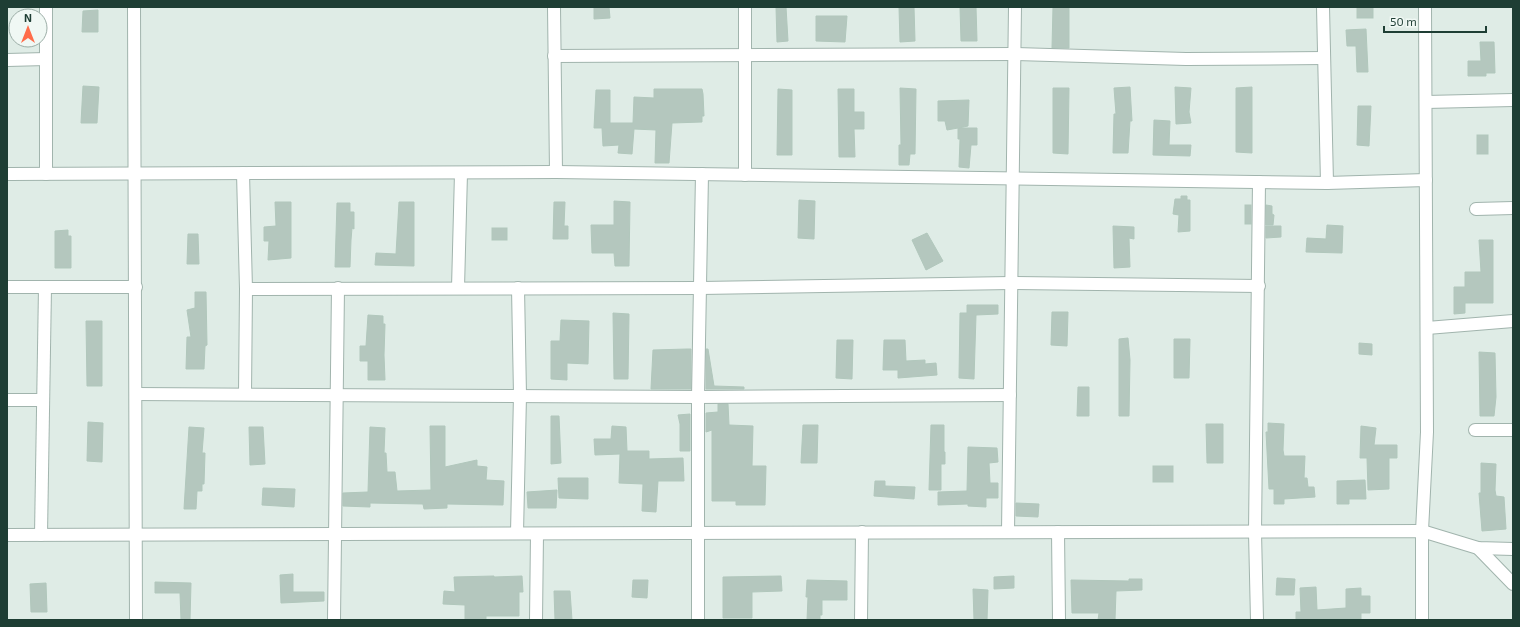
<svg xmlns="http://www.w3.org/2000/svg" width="1520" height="627" font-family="'Exo 2',sans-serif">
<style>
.building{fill:#b4c7be;stroke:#b1c7bc}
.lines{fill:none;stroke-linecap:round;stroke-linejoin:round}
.minor-casing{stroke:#a1b4ad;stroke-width:14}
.minor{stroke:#fff;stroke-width:12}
</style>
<rect width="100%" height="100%" fill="#dfece6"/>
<g class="building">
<polygon points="594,7 609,7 610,18 594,19"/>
<polygon points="776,7 786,7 788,41 777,42"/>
<polygon points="899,7 914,7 915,41 900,42"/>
<polygon points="960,7 976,7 977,41 961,41"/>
<polygon points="1053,7 1069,7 1069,48 1052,48"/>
<rect x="1357" y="7" width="16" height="11"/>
<polygon points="98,10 98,32 82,32 83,11"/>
<polygon points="816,16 847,16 845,42 816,41"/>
<polygon points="1366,29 1368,72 1357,72 1356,46 1347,46 1346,30"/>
<polygon points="1480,42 1494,42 1495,73 1486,73 1486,76 1468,76 1468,61 1481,61"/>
<polygon points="83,86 99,87 97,123 81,123"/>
<polygon points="1130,87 1132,121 1130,121 1128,153 1113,153 1114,114 1116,114 1114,88"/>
<polygon points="1175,87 1191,88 1189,112 1191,123 1176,124"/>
<polygon points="1252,87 1252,153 1236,152 1236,88"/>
<polygon points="900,88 916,89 915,154 910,154 909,165 899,165 899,145 901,145"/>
<polygon points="1053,88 1069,88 1068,154 1053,153"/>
<polygon points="654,89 702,89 703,94 704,116 702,116 702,122 672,123 669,163 655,163 656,130 634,129 632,154 618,153 619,145 603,146 602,128 594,128 596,90 610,90 610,123 633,123 634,97 654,98"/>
<polygon points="778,89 792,90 792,155 777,155"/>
<polygon points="838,89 854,89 854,112 864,112 864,129 854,129 855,157 839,157"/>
<polygon points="969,100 968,126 959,128 977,128 977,145 971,145 969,168 959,167 960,139 958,139 958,128 947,130 945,121 938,121 938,101"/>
<polygon points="1358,106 1371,106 1369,146 1357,145"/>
<polygon points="1154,120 1170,121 1169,145 1191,145 1190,156 1153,155"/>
<rect x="1477" y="135" width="11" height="19"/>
<polygon points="1181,196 1187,196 1187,200 1190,200 1190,231 1178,232 1179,215 1173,214 1175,199 1181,199"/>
<polygon points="799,200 815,201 814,239 798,238"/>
<polygon points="614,201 630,202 629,266 615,266 614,253 592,253 591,225 614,225"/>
<polygon points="275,202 291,202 291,258 268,260 269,241 264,241 264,227 276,226"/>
<polygon points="399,202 414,202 414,266 375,265 376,253 396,254"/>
<polygon points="554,202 565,202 564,226 568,226 568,239 553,239"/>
<polygon points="337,203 350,203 350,212 354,212 354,229 352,228 351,240 350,267 335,267"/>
<rect x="1245" y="205" width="6" height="19"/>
<polygon points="1266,205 1272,206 1272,214 1274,215 1273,225 1266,225"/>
<polygon points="1327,225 1343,226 1342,253 1306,252 1307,238 1326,239"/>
<polygon points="1113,226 1134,227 1134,239 1129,238 1130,267 1114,268"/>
<polygon points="1266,226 1281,226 1281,237 1266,238"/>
<rect x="492" y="228" width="15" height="12"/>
<polygon points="68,230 68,236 71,236 71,268 55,268 55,231"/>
<polygon points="927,233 943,261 926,270 912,240"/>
<polygon points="188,234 198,234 199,264 187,264"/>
<polygon points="1479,240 1493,240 1493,303 1465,303 1465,313 1454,314 1454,287 1465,287 1465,272 1481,272"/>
<polygon points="195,292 206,292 207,345 205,346 204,369 186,369 187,337 191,337 187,310 195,308"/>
<polygon points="967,305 998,305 998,314 976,315 974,379 959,378 960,313 967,313"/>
<polygon points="1052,312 1068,312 1067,346 1051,345"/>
<polygon points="613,313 629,314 628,379 614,379"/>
<polygon points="368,315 383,316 383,324 385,324 384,355 385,380 368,380 368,361 360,361 360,346 366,346"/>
<polygon points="561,320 589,321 588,364 567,363 567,380 551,379 551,341 560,341"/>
<polygon points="86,321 102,321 102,386 87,386"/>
<polygon points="1128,338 1130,360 1129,416 1119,416 1119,339"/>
<polygon points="1174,339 1190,339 1189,378 1174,378"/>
<polygon points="837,340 853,340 852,379 836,378"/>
<polygon points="884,340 905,340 906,361 925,360 925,364 936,363 937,375 898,378 898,370 883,370"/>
<polygon points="1359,343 1372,344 1372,355 1359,354"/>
<polygon points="687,349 691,349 691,389 651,389 653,350"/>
<polygon points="706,349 708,349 714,386 744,387 744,389 706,389"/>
<polygon points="1479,352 1495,353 1496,397 1494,416 1480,416"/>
<polygon points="1078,387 1089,387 1089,416 1077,416"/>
<polygon points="718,404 728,404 729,425 753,426 752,466 766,466 765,505 736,505 736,501 712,501 712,430 706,432 706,413 718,412"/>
<polygon points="690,414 690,451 680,451 680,424 678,415"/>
<polygon points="551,416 559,416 561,463 551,464"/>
<polygon points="88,422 103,423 102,462 87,461"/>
<polygon points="1268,423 1284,424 1283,450 1284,456 1305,456 1304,478 1307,478 1308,487 1314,487 1315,497 1284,499 1284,504 1274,504 1274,489 1269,489 1266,432 1268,432"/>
<polygon points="1206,424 1223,424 1223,463 1207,463"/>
<polygon points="803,425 818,425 817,463 801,463"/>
<polygon points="931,425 944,425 944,452 945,452 945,464 941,464 941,490 929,490"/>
<polygon points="430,426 445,426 445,467 477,460 477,466 487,467 486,480 504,481 503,505 447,504 447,508 424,509 423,504 370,503 370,507 343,506 343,493 368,492 370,427 385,428 384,453 386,453 387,472 395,472 397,491 431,490"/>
<polygon points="612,426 626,427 627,451 649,451 649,459 683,458 684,481 658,481 656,512 642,511 643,484 619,483 620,454 595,455 594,439 611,439"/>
<polygon points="1361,426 1376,428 1374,445 1397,445 1397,458 1389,458 1389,489 1368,490 1367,458 1360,458"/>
<polygon points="189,427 204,428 202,453 205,453 204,484 202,484 202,491 197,491 196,509 184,509"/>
<polygon points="249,427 263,427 265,464 250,465"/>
<polygon points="968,447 997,448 998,462 989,463 990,483 998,483 998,498 986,498 986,507 968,506 968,504 938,505 938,492 967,491"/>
<polygon points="1481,463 1496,464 1495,490 1496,496 1504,497 1506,529 1482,531 1479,493 1481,493"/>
<rect x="1153" y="466" width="20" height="16"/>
<polygon points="558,478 588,478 588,499 559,498"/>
<polygon points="1365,480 1366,499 1349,499 1349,504 1337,504 1337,481"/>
<polygon points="875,481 885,481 885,486 915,487 914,499 874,496"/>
<polygon points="263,488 295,489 294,507 262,505"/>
<polygon points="557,490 556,508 528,508 527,492"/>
<polygon points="1016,503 1039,504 1038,517 1016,516"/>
<polygon points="293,574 293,592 324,592 324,601 281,603 280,575"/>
<polygon points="494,576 494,577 522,576 523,592 519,592 519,616 486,616 486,620 465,620 465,605 443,604 444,591 455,592 454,577"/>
<polygon points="781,576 782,591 752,592 752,618 723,618 723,577"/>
<polygon points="1014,576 1014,588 994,589 994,577"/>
<polygon points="1277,578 1295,579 1294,595 1276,595"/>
<polygon points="1129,579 1142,579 1142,590 1116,591 1115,620 1098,620 1099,613 1072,613 1071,580 1129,581"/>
<polygon points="633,580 648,580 647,598 632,597"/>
<polygon points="807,580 847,581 847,600 822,600 822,615 820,615 820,620 807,620 808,597 806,597"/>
<polygon points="155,582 191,583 190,620 181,620 180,593 155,593"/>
<polygon points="46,583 47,612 31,612 30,584"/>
<polygon points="1316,587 1317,610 1346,608 1346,589 1361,588 1361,596 1370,596 1370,613 1361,613 1361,619 1296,620 1296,612 1301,612 1300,588"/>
<polygon points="973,589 988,590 987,620 974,620"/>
<polygon points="554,591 570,591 572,620 555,620"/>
</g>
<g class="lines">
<defs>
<g id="minor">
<polyline points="46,7 46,174"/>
<polyline points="134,7 136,620"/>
<polyline points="554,7 556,172"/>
<polyline points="1323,7 1327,183"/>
<polyline points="554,56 1015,54 1186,59 1324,58"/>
<polyline points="7,60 46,59"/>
<polyline points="1426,102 1513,100"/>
<polyline points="243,173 246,289 245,394"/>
<polyline points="7,174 556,172 1327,183 1426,180"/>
<polyline points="745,175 745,7"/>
<polyline points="1476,209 1513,208"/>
<polyline points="7,287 136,287"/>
<polyline points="458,288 461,173"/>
<polyline points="246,289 701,288 1011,283 1259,286"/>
<polyline points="1427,328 1513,321"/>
<polyline points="136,394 698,397 1010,395"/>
<polyline points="7,400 43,400"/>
<polyline points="1475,430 1513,430"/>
<polyline points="1008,532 1015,7"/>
<polyline points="1058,532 1059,620"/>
<polyline points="517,533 520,395 518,288"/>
<polyline points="7,535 1422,531 1478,548 1513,549"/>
<polyline points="41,535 45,287"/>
<polyline points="1478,548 1513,584"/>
<polyline points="334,620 338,288"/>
<polyline points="536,620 537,534"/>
<polyline points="698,620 698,397 702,174"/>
<polyline points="861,620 862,532"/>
<polyline points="1257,620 1255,532 1259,182"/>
<polyline points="1422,620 1422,531 1427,432 1425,7"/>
</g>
</defs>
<use href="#minor" class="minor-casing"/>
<use href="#minor" class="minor"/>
</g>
<rect width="1520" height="627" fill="none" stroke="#1e3e34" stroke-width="16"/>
<g transform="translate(28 28)"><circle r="19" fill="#f0f8f4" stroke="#9caea7"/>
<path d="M0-3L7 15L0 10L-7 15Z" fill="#ff6c4a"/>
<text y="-6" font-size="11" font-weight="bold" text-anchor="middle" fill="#1e3e34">N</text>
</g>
<path d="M1384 26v6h102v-6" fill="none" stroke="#1e3e34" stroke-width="2"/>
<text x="1390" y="26" font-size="12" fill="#1e3e34" stroke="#f0f8f4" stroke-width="3" paint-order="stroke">50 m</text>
</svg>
